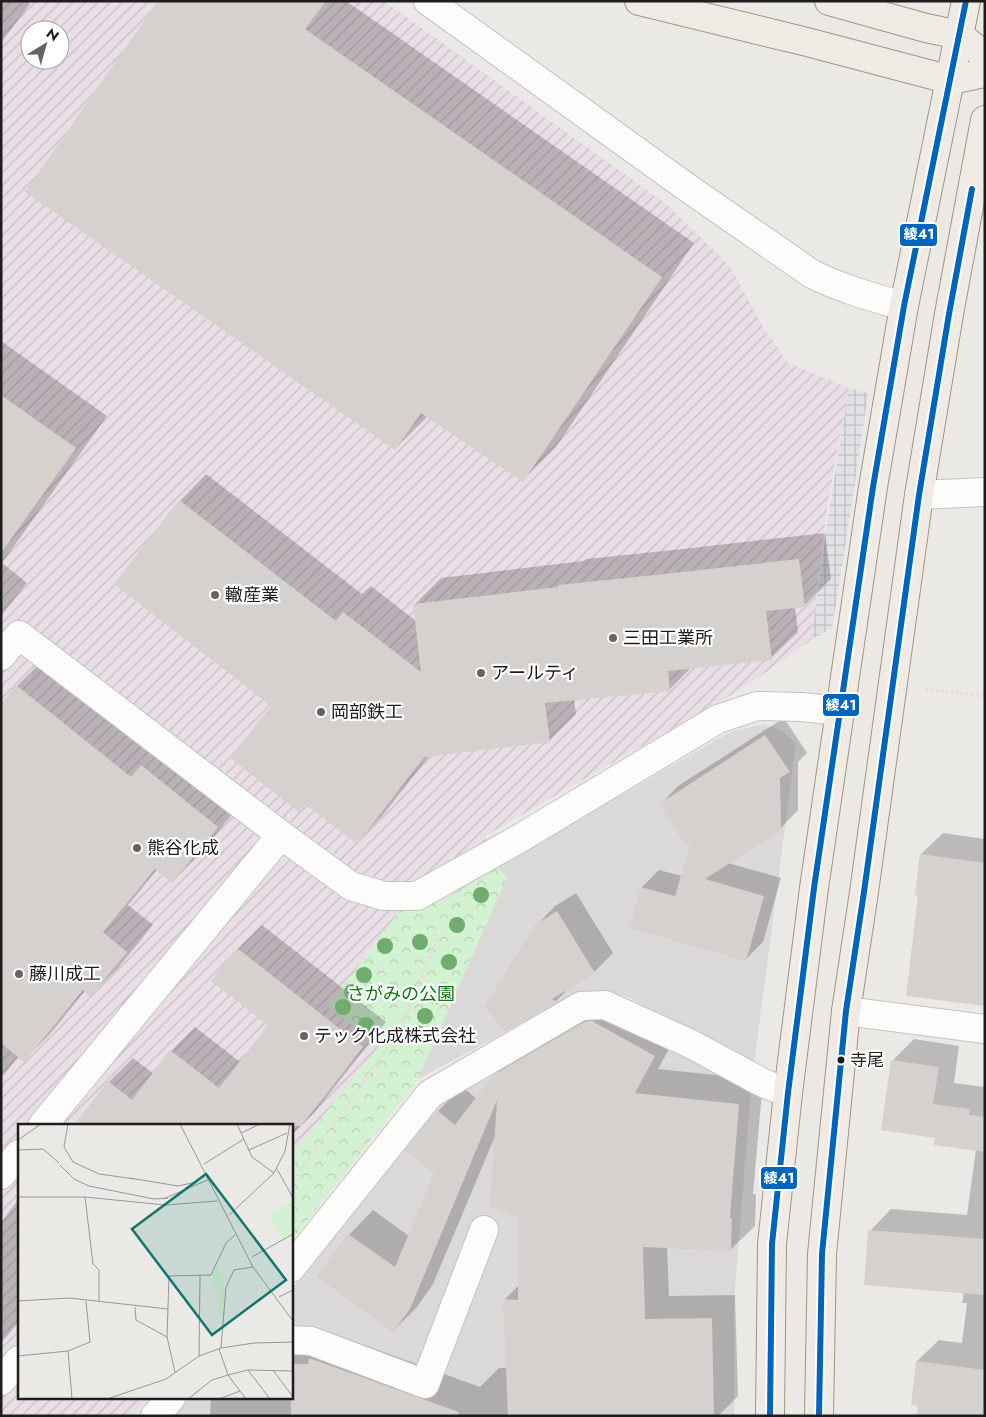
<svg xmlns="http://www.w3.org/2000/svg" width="986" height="1417" font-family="Jost,'Noto Sans JP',sans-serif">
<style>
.residential{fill:#dad9d7}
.industrial{fill:url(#industrial-furrows);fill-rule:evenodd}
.park{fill:url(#park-crowns)}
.plaza{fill:url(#plaza-grid)}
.shadow{fill:#0003}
.building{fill:#d4d1ce}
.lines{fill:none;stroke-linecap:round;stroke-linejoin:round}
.minor-casing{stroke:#c4c3c2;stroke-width:30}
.major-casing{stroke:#a19582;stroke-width:30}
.path{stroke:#ead9d8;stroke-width:3;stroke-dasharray:2.5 2.5;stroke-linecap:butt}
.minor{stroke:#fcfcfb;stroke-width:28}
.major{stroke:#f0eae4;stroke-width:28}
.bus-1-casing{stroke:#fff;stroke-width:10}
.bus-1{stroke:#0065bd;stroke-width:6}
.tree{fill:#70ac6e}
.poi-dot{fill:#656463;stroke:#fff;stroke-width:2}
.bus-dot{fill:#1d1d1d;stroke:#fff;stroke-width:2}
.labels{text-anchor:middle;stroke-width:4.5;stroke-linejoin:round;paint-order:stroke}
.bus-label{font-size:17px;fill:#1d1d1d;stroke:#fff;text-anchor:start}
.poi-label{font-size:18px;fill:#1d1d1d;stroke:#fff;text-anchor:start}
.park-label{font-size:18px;fill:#0b7b0c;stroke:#fff}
.inset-road{fill:none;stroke:#999796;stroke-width:1}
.view{fill:#0f766e;fill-opacity:0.15;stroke:#0f766e;stroke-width:2.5}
.inset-edge{fill:none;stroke:#1d1d1d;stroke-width:2.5}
.line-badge{stroke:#fff;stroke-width:2}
.badge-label{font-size:14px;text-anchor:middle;font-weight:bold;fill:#fff}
</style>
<defs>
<pattern id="industrial-furrows" width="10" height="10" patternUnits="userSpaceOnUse" patternTransform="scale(1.25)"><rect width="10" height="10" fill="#e9dee5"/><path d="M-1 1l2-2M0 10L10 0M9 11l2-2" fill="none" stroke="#c7bec4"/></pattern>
<pattern id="park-crowns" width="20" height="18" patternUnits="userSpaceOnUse" patternTransform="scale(1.25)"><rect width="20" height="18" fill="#d3f2d1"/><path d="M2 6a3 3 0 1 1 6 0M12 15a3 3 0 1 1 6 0" fill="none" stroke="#b5cfb3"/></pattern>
<pattern id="plaza-grid" width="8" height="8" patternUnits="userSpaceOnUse" patternTransform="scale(1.25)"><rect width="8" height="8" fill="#e0e0e5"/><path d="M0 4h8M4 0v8" fill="none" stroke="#c0c0c4"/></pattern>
</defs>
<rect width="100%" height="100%" fill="#ebe9e6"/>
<polygon class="residential" points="764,724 782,731 796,743 751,1088 734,1301 734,1416 173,1416 190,1398 291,1398 291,1290 441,1102 593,1015 705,1041 630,998 603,990 562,1002 418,1079 507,877 497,867 730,732"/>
<path class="industrial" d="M 1,1 L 384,1 L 666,204 L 729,265 L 765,330 L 788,363 L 849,388 L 827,507 L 811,640 L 745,687 L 485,836 L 497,867 L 507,877 L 418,1079 L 291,1241 L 291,1126 L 19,1126 L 19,1398 L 149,1398 L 132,1416 L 1,1416 ZM 30,30 L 60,30 L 60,60 L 30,60 Z"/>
<polygon class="park" points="497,867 507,877 418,1079 291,1241 291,1156 379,1046 328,1007 398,913 446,900"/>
<polygon class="plaza" points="849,388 868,393 849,522 832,628 811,640 828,518"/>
<g class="shadow">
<polygon points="1,1 26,1 30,4 1,43"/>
<polygon points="160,1 346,1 694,243 556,447 522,481 428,416 395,449"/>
<polygon points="1,341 107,416 2,563 27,583 1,616"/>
<polygon points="206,474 362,594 371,586 416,621 414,605 441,578 583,561 586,559 683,549 825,533 831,579 804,606 795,607 798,632 771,658 692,667 669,690 574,699 576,714 549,741 430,755 383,815 357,842 306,803 299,810 272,706 180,501"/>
<polygon points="43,660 244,800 199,855 172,882 157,870 128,905 153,925 117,969 90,995 85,991 50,1034 24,1060 19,1056 1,1078 1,706 17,686"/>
<polygon points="784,718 807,753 798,762 798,810 780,829 728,863 781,878 763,942 745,960 641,888 659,870 682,876 691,845 661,804 678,786"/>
<polygon points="943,833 985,839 985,1005 919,894 921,854"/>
<polygon points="576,893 613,953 594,972 571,986 556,1001 505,1031 536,926 555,906"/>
<polygon points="262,925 386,1022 314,1113 291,1136 291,1126 74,1126 109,1082 133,1058 154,1074 171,1051 195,1027 240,1062 269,1025 213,981 238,949"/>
<polygon points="611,998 679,1031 658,1069 763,1080 753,1194 756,1194 755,1226 730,1250 667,1247 669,1296 735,1295 738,1396 718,1416 210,1416 211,1398 291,1398 291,1354 305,1340 328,1340 334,1334 480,1387 499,1368 507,1368 505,1299 519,1285 520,1217 496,1134 433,1284 417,1307 393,1331 319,1277 349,1235 373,1210 409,1236 436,1172 438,1111 462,1087 477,1099 494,1076 519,1051"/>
<polygon points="914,1039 959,1046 954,1083 985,1087 985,1416 919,1405 917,1361 939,1340 962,1343 967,1303 962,1303 964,1292 870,1231 891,1209 967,1215 976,1149 936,1137 892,1061"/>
<polygon points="19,1199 19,1322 1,1343 1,1222"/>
</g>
<g class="building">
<polygon points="158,1 326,1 305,29 662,277 523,482 421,413 395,450 25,192"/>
<polygon points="1,395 76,448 1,553"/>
<polygon points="179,500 336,621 343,612 421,672 413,604 558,587 558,585 655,575 799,559 805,607 766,611 772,660 668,671 670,691 545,703 550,742 424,757 357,844 305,804 299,812 230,758 271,706 114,584"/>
<polygon points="16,685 131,777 141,765 218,827 172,883 155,869 103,932 127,952 90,997 83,990 24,1062 1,1043 1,704"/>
<polygon points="765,735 790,772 780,778 781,830 705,879 764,896 746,961 630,928 640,887 675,896 690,845 683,841 659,804"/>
<polygon points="920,854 985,863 985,1006 906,996 918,895 915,895"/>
<polygon points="557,911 595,973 552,999 557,1002 505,1032 485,1006 535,925"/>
<polygon points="237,948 363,1047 301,1126 73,1126 108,1081 132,1100 170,1050 219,1088 268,1025 211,981"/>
<polygon points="586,1021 592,1021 655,1056 635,1093 739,1104 730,1218 732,1218 731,1251 643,1247 645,1319 712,1318 714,1416 508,1416 503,1299 518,1300 518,1218 490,1207 497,1100 410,1309 393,1332 317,1277 348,1234 395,1267 434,1173 405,1150 437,1110 455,1125 493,1075"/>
<polygon points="891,1060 939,1067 933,1104 970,1109 969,1115 985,1117 985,1152 934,1145 935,1138 881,1130"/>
<polygon points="868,1230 985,1239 985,1295 864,1285"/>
<polygon points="309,1358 459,1412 459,1416 291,1416 291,1364 308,1364"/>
<polygon points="916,1361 985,1370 985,1416 916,1416 918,1406 911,1405"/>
</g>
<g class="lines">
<defs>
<g id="minor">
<path d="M 428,1 L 685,186 L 812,274 C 842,289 872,297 904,306"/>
<polyline points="919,495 985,492"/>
<polyline points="1,656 19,635 281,835 351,886 384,896 417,896 522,837 718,719 757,706 801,707 841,711"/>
<polyline points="846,1011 985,1029"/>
<polyline points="42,1126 281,835"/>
<polyline points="1,1175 19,1154"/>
<polyline points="291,1268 430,1094 581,1006 605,1005 691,1044 763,1083 788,1093"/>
<polyline points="291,1340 311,1341 425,1384 484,1230"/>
<polyline points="1,1381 19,1360"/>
<polyline points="155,1416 171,1398"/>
</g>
<g id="major">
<polyline points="639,1 807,42 951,80 985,73"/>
<polyline points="829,1 926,28 959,35 985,56"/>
<polyline points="770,1416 772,1244 788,1093 814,888 873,487 904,306 966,1"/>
<polyline points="819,1416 822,1254 846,1011 864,892 919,495 949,314 985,120"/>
</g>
</defs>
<use href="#minor" class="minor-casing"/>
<use href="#major" class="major-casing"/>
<g class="path">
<polyline points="926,689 985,696"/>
<polyline points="291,1184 387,1048 401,1025 437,939 434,927"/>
</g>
<use href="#minor" class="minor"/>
<use href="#major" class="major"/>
<defs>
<g id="bus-1">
<polyline points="770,1416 772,1244 788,1093 814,888 873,487 904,306 966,1"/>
<polyline points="819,1416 822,1254 846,1011 864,892 919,495 949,314 972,189"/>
</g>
</defs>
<use href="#bus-1" class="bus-1-casing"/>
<use href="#bus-1" class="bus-1"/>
</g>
<g class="tree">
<circle cx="481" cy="895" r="8"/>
<circle cx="457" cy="925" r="8"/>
<circle cx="420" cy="942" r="8"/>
<circle cx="385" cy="946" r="8"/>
<circle cx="449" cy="962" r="8"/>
<circle cx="364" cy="975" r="8"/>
<circle cx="352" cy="992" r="8"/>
<circle cx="435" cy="996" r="8"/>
<circle cx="343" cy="1007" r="8"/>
<circle cx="425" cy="1016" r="8"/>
<circle cx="366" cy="1025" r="8"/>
<circle cx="417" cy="1033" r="8"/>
</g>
<g class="poi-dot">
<circle cx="215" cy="595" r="5"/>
<circle cx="613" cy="638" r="5"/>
<circle cx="481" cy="673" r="5"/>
<circle cx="321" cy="712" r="5"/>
<circle cx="137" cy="848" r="5"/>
<circle cx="19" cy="974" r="5"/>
<circle cx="304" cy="1036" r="5"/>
</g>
<circle class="bus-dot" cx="841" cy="1060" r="4.5"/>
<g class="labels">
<g class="bus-label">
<text x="850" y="1066">寺尾</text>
</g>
<g class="poi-label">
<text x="225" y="601">轍産業</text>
<text x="623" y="644">三田工業所</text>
<text x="491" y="679">アールティ</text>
<text x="331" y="718">岡部鉄工</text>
<text x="147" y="854">熊谷化成</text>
<text x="29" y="980">藤川成工</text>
<text x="314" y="1042">テック化成株式会社</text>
</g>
<g class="park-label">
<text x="401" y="1000">さがみの公園</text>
</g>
</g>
<g transform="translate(18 1124)">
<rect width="275" height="275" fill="#ebe9e6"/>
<path d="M 275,77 L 275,108 L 264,115 L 250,90 ZM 200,142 L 206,162 L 205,192 L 201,191 L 201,162 L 196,162 L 195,151 Z" fill="#d3f2d1"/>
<path class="inset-road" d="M 50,0 L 46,23 L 55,38 L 81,50 L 117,55M 162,0 L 235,143 L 275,197M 219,0 L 234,33 L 256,49M 223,9 L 242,0M 0,16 L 23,0M 0,26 L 25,25 L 41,39M 231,26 L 269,9M 186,40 L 226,15M 42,41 L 56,55 L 71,62 L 136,75 L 150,74M 259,45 L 275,74M 112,54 L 142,59M 142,59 L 160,62 L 178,58M 0,73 L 67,73 L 147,81 L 199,77M 67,73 L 75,140 L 81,146 L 81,178M 145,75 L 192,55M 211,91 L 256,49 L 267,27 L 272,0M 234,133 L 275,110M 261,173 L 275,166M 0,177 L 51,174 L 150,185M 117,183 L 118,196 L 149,213M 203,224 L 208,163 L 216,146 L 235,143M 201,225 L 210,251 L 228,275M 50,227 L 54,275M 0,232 L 50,227 L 72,218 L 68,177M 181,232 L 182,152M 230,246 L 252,275M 255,246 L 275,273M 157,248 L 149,213 L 151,152 L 193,151 L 208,119 L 217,111M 89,275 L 148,255 L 181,232 L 203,224 L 236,219 L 275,218M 170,275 L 194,256 L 210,251 L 230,246 L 275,247M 201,275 L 222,267"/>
<path class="view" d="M 188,50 L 268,156 L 194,211 L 114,105 Z"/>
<rect width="275" height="275" class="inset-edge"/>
</g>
<g class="line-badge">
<rect x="899" y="223" width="39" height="24" rx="5" fill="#0065bd"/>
<rect x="822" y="693" width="38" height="24" rx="5" fill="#0065bd"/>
<rect x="760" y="1166" width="38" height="24" rx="5" fill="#0065bd"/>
</g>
<g class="badge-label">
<text x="919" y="239">綾41</text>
<text x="841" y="710">綾41</text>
<text x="779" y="1183">綾41</text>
</g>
<rect width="986" height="1417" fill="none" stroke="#1d1d1d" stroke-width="5"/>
<g transform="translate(45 45) rotate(37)"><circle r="24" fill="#ffffff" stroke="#a5a5a5"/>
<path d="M0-4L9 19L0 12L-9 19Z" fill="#656463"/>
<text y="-8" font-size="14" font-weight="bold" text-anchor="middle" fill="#1d1d1d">N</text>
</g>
</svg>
